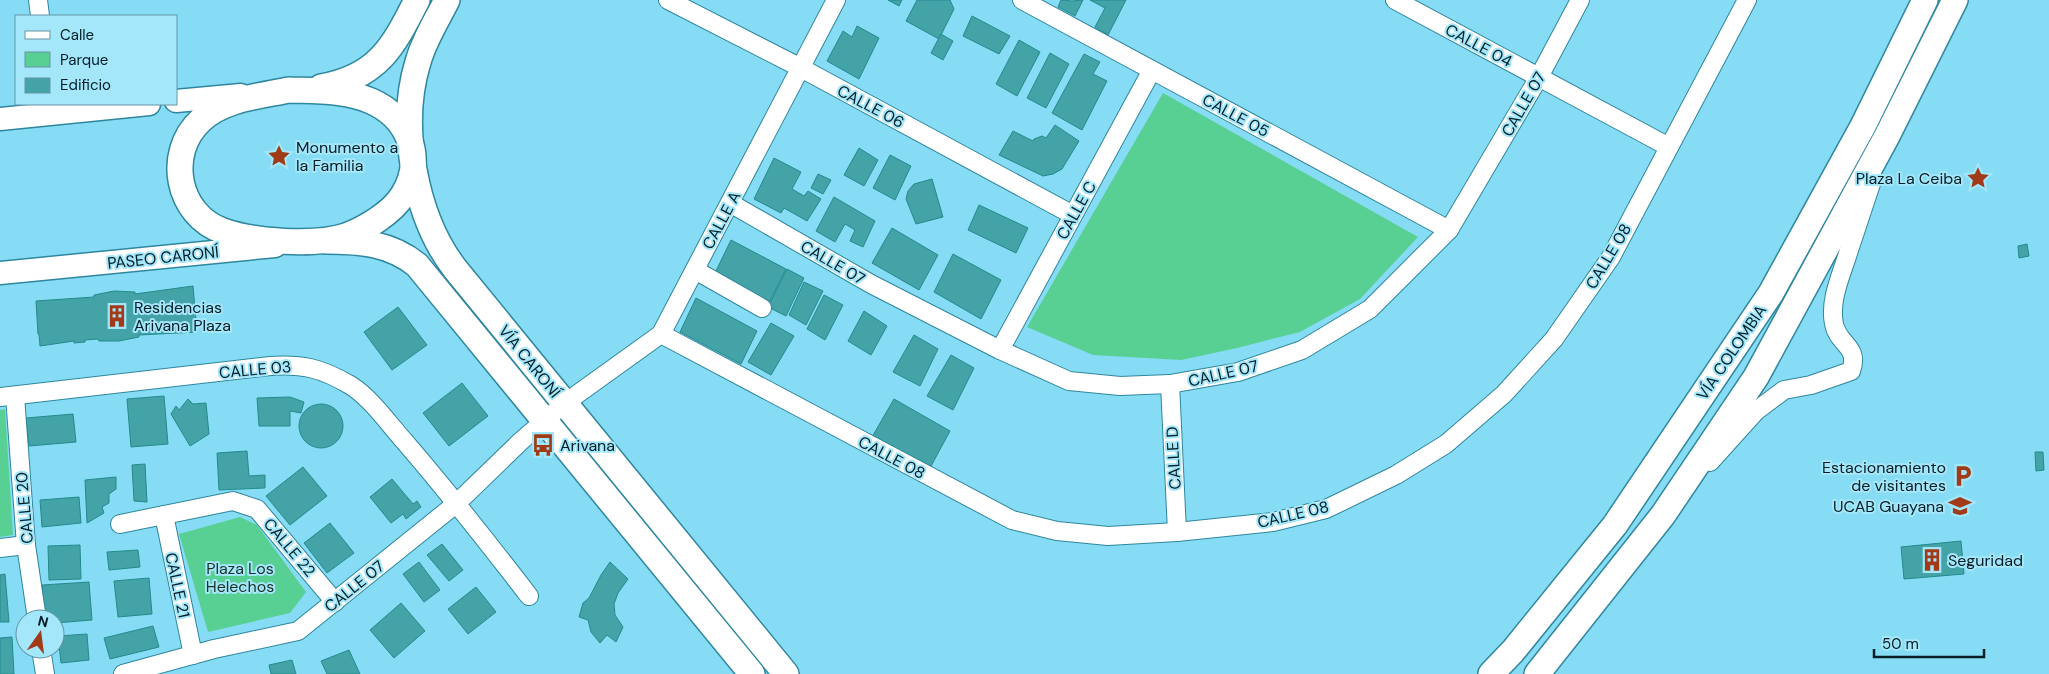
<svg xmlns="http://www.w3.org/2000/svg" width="2049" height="674" font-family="'DM Sans',sans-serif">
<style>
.green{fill:#59d093}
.building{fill:#43a3a6;stroke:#248a8d}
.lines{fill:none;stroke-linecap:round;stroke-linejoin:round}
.minor-casing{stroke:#2e879e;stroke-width:20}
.tertiary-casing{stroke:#2e879e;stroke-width:25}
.secondary-casing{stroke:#2e879e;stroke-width:28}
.minor{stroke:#fff;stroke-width:18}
.tertiary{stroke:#fff;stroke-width:22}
.secondary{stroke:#fff;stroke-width:25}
.labels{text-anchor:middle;stroke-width:4;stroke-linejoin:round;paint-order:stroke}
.street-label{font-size:16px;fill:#031e25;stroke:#a4e6fa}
.poi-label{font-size:16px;fill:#031e25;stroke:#a4e6fa;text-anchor:start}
.park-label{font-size:16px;fill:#1a3124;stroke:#a4e6fa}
</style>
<rect width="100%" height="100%" fill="#86dcf4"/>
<g class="green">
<polygon points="1163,93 1418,237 1360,299 1300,332 1237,348 1181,360 1093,355 1027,327"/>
<polygon points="5,409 13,535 0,537 0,410"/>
<polygon points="240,517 257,525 306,592 290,613 208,632 179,534"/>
</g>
<g class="building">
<polygon points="888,0 902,0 899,6"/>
<polygon points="917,0 950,0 954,9 939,39 906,21"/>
<polygon points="1061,0 1072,1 1083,0 1075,16 1058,7"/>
<polygon points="1090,0 1126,0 1108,35 1095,27 1105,8"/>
<polygon points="972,16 1010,36 999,54 963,36"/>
<polygon points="857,26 879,38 859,79 827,61 843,31 852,37"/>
<polygon points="941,34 953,41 943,60 931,53"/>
<polygon points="1019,40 1040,52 1017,96 996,84"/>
<polygon points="1050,53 1069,64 1046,108 1027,98"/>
<polygon points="1084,54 1100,62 1093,74 1107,81 1082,130 1052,113"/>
<polygon points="1055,125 1079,141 1062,169 1053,174 1043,176 999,155 1013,131 1033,141 1034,139 1042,136 1046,138"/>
<polygon points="859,148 878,160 864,186 844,175"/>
<polygon points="890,155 911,166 895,200 873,188"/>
<polygon points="774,158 801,172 792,189 804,196 808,191 821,199 807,221 784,208 781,213 754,199"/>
<polygon points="818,174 831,180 823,194 811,188"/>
<polygon points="932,179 943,217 916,224 906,199 908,191 914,184"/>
<polygon points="834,197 875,221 863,247 850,241 855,230 845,224 835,242 816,231"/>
<polygon points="979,205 1028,228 1016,253 968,230"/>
<polygon points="892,228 938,255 919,290 872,263"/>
<polygon points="731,240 786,269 769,303 714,275"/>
<polygon points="2027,244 2029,256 2019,258 2018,246"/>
<polygon points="953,254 1001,280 981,319 934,292"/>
<polygon points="787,269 804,278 786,316 768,307"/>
<polygon points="804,282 823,291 806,325 789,315"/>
<polygon points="193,286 197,332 139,335 139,337 119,341 99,341 98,339 85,340 85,342 74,343 74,341 40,346 39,334 38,334 36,301 94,297 94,295 114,291 135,292 135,294"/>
<polygon points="824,295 843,305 825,340 807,329"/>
<polygon points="696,298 757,331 741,364 680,332"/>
<polygon points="398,307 427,345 392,370 364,332"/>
<polygon points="864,311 887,326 871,355 848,341"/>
<polygon points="771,323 794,336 771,375 748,362"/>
<polygon points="914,335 938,349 920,386 893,372"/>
<polygon points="951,355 974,368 953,410 927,396"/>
<polygon points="462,383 488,416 449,446 423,413"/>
<polygon points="164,396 168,444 131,447 127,399"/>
<polygon points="290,397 304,402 301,413 290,411 290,426 259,426 257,398"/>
<polygon points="188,399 193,404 206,403 209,434 190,446 171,414 176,406 179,410"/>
<polygon points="894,399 950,431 930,468 872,437"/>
<circle cx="321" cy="426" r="22"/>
<polygon points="73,414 76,442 29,446 26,418"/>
<polygon points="247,451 249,476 265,475 265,488 219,490 217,453"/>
<polygon points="2035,452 2043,452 2044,470 2036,471"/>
<polygon points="145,464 147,502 134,501 132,465"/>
<polygon points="303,467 327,496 290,525 266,496"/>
<polygon points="116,477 116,489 109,494 109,503 102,507 104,513 87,523 85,480"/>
<polygon points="392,479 413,504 417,501 421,507 406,519 403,514 391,523 370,497"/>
<polygon points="79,497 81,523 42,527 40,500"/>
<polygon points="330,523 354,553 327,573 304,543"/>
<polygon points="1961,541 1964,574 1904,579 1901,547"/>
<polygon points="442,544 463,570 449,581 427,555"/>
<polygon points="80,545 81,579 49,580 48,546"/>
<polygon points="138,550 140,567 109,570 107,552"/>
<polygon points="419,562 440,590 424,602 403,574"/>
<polygon points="610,562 628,579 618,593 614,604 615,615 623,627 616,642 607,635 600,643 591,632 588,620 579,617 583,603 589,598 601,575"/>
<polygon points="5,574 9,622 0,622 0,575"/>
<polygon points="149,578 152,614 118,617 114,581"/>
<polygon points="89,582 92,620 55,623 55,619 45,619 42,585"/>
<polygon points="476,587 496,612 468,634 448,609"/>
<polygon points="401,603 425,631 394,658 370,630"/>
<polygon points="153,626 159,647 110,659 104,638"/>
<polygon points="87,634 89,660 61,663 58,636"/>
<polygon points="12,637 14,674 0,674 0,638"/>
<polygon points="349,650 360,674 327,674 321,661"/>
<polygon points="292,660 296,674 271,674 269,665"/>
</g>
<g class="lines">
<defs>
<g id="minor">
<polyline points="38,0 40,16"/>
<polyline points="668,0 801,68 1073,215"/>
<polyline points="1022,0 1449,230"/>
<polyline points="1395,0 1669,147"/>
<polyline points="730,203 871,284 1000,350 1069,381 1120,386 1170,384 1238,372 1302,350 1370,309 1449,230 1539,77 1580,0"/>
<polyline points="695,270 762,308"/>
<polyline points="661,334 1012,520 1057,531 1108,536 1177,532 1273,522 1326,509 1396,475 1446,444 1504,394 1554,339 1611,257 1747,0"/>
<polyline points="1000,350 1152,70"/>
<polyline points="1170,384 1177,532"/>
<polyline points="15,396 26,545 37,619"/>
<path d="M 0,397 L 270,366 C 303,364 321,368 350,385 C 370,397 389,424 405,442 C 448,492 489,544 529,596"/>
<path d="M 1710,462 L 1756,411 L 1784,390 L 1811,385 L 1851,371 C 1860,346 1838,345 1834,324 C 1829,299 1842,274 1849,250 C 1857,227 1864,204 1872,181"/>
<polyline points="164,515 193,655"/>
<polyline points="120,524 233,501 257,509 335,602"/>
<polyline points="0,548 26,545"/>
<polyline points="41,649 45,674"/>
<polyline points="123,674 214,649 298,631 457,503 521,441 565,403 661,334 836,0"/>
</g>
<g id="tertiary">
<polyline points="176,101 241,95"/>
<polyline points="0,119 149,104"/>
<polyline points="0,273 275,246"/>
</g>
<g id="secondary">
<path d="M 447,0 C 437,20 424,40 418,62 C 398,126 415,218 456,270 L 786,674"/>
<path d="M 321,87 C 378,77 393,47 417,0"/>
<path d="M 289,90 C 316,91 346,90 371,101 C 408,117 426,158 403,195 C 392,213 365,229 346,236 C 315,246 254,242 223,231 C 177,215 165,153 201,120 C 223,99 260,96 289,90 Z"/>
<path d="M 326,241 C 360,241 390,243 417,265 L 752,674"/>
<polyline points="1491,674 1513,651 1615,525 1771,293 1863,126 1925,0"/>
<polyline points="1537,674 1663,515 1756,377 1887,136 1955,0"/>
</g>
</defs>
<use href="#minor" class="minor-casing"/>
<use href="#tertiary" class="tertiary-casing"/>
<use href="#secondary" class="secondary-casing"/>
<use href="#minor" class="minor"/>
<use href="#tertiary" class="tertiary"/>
<use href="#secondary" class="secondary"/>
</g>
<defs>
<symbol id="sight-bare" viewBox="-9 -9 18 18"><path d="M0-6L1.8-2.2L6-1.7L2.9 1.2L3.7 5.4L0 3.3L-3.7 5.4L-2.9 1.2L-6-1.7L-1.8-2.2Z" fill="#a13b17" stroke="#a4e6fa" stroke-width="2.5" paint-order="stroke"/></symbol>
<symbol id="building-bare" viewBox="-9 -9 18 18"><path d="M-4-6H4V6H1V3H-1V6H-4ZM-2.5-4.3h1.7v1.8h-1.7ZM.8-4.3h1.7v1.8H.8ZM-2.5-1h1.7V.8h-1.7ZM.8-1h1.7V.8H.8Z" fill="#a13b17" stroke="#a4e6fa" stroke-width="2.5" paint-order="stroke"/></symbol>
<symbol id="bus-bare" viewBox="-9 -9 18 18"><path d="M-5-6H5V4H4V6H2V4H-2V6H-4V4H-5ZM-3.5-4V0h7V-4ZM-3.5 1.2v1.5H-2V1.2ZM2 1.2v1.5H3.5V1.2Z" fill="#a13b17" stroke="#a4e6fa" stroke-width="2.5" paint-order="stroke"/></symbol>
<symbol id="parking-bare" viewBox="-9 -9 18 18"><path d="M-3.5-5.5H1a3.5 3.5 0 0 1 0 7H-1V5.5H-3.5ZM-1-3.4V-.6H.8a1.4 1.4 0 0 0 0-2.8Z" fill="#a13b17" stroke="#a4e6fa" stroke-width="2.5" paint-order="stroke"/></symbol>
<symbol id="university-bare" viewBox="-9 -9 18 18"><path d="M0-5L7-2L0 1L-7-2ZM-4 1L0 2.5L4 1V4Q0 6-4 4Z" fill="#a13b17" stroke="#a4e6fa" stroke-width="2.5" paint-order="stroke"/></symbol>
</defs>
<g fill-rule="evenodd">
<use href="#sight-bare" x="263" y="140" width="32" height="32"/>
<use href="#sight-bare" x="1962" y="162" width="32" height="32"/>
<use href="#building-bare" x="101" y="300" width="32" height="32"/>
<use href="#bus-bare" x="527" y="429" width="32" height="32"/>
<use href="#parking-bare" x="1947" y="460" width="32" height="32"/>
<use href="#university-bare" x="1944" y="490" width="32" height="32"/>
<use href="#building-bare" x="1916" y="544" width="32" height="32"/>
</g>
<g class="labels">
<g class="street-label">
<text transform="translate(1479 45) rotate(28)" y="6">CALLE 04</text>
<text transform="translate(1523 104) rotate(-60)" y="6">CALLE 07</text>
<text transform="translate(871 106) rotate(28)" y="6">CALLE 06</text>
<text transform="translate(1236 115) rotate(28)" y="6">CALLE 05</text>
<text transform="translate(1076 210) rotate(-61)" y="6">CALLE C</text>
<text transform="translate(721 220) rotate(-62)" y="6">CALLE A</text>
<text transform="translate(1608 256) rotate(-59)" y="6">CALLE 08</text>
<text transform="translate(163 257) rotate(-6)" y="6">PASEO CARONÍ</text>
<text transform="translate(833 262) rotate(30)" y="6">CALLE 07</text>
<text transform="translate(1731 352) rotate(-56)" y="6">VÍA COLOMBIA</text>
<text transform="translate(530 361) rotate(51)" y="6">VÍA CARONÍ</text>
<text transform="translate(255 369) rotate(-5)" y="6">CALLE 03</text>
<text transform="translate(1223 373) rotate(-13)" y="6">CALLE 07</text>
<text transform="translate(892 457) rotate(28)" y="6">CALLE 08</text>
<text transform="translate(1173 458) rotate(-93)" y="6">CALLE D</text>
<text transform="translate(24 508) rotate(-95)" y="6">CALLE 20</text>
<text transform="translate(1293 514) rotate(-13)" y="6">CALLE 08</text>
<text transform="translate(290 547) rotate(50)" y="6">CALLE 22</text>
<text transform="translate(178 585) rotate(78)" y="6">CALLE 21</text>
<text transform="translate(354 586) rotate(-39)" y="6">CALLE 07</text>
</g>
<g class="poi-label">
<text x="296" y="153">Monumento a<tspan x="296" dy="18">la Familia</tspan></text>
<text x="1962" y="184" text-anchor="end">Plaza La Ceiba</text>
<text x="134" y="313">Residencias<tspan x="134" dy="18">Arivana Plaza</tspan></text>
<text x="560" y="451">Arivana</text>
<text x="1946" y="473" text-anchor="end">Estacionamiento<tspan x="1946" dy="18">de visitantes</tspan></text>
<text x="1944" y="512" text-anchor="end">UCAB Guayana</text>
<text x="1948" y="566">Seguridad</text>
</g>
<g class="park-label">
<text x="240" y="574">Plaza Los<tspan x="240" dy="18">Helechos</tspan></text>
</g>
</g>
<rect x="15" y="15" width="162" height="90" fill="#a4e6fa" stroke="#6496a5"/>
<rect x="25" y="31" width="25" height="8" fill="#ffffff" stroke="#6496a5"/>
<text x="60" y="40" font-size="15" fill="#031e25">Calle</text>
<rect x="25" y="52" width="25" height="15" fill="#59d093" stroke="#6496a5"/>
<text x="60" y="65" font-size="15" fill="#031e25">Parque</text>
<rect x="25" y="78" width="25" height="15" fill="#43a3a6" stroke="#6496a5"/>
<text x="60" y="90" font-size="15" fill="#031e25">Edificio</text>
<g transform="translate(40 634) rotate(14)"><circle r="24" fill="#a4e6fa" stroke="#6496a5"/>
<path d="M0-4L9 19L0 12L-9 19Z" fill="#a13b17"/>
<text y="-8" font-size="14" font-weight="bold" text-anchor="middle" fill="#031e25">N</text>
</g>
<path d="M1874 649v8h110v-8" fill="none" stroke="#031e25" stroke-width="2.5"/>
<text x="1882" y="649" font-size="15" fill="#031e25" stroke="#a4e6fa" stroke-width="4" paint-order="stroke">50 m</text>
</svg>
